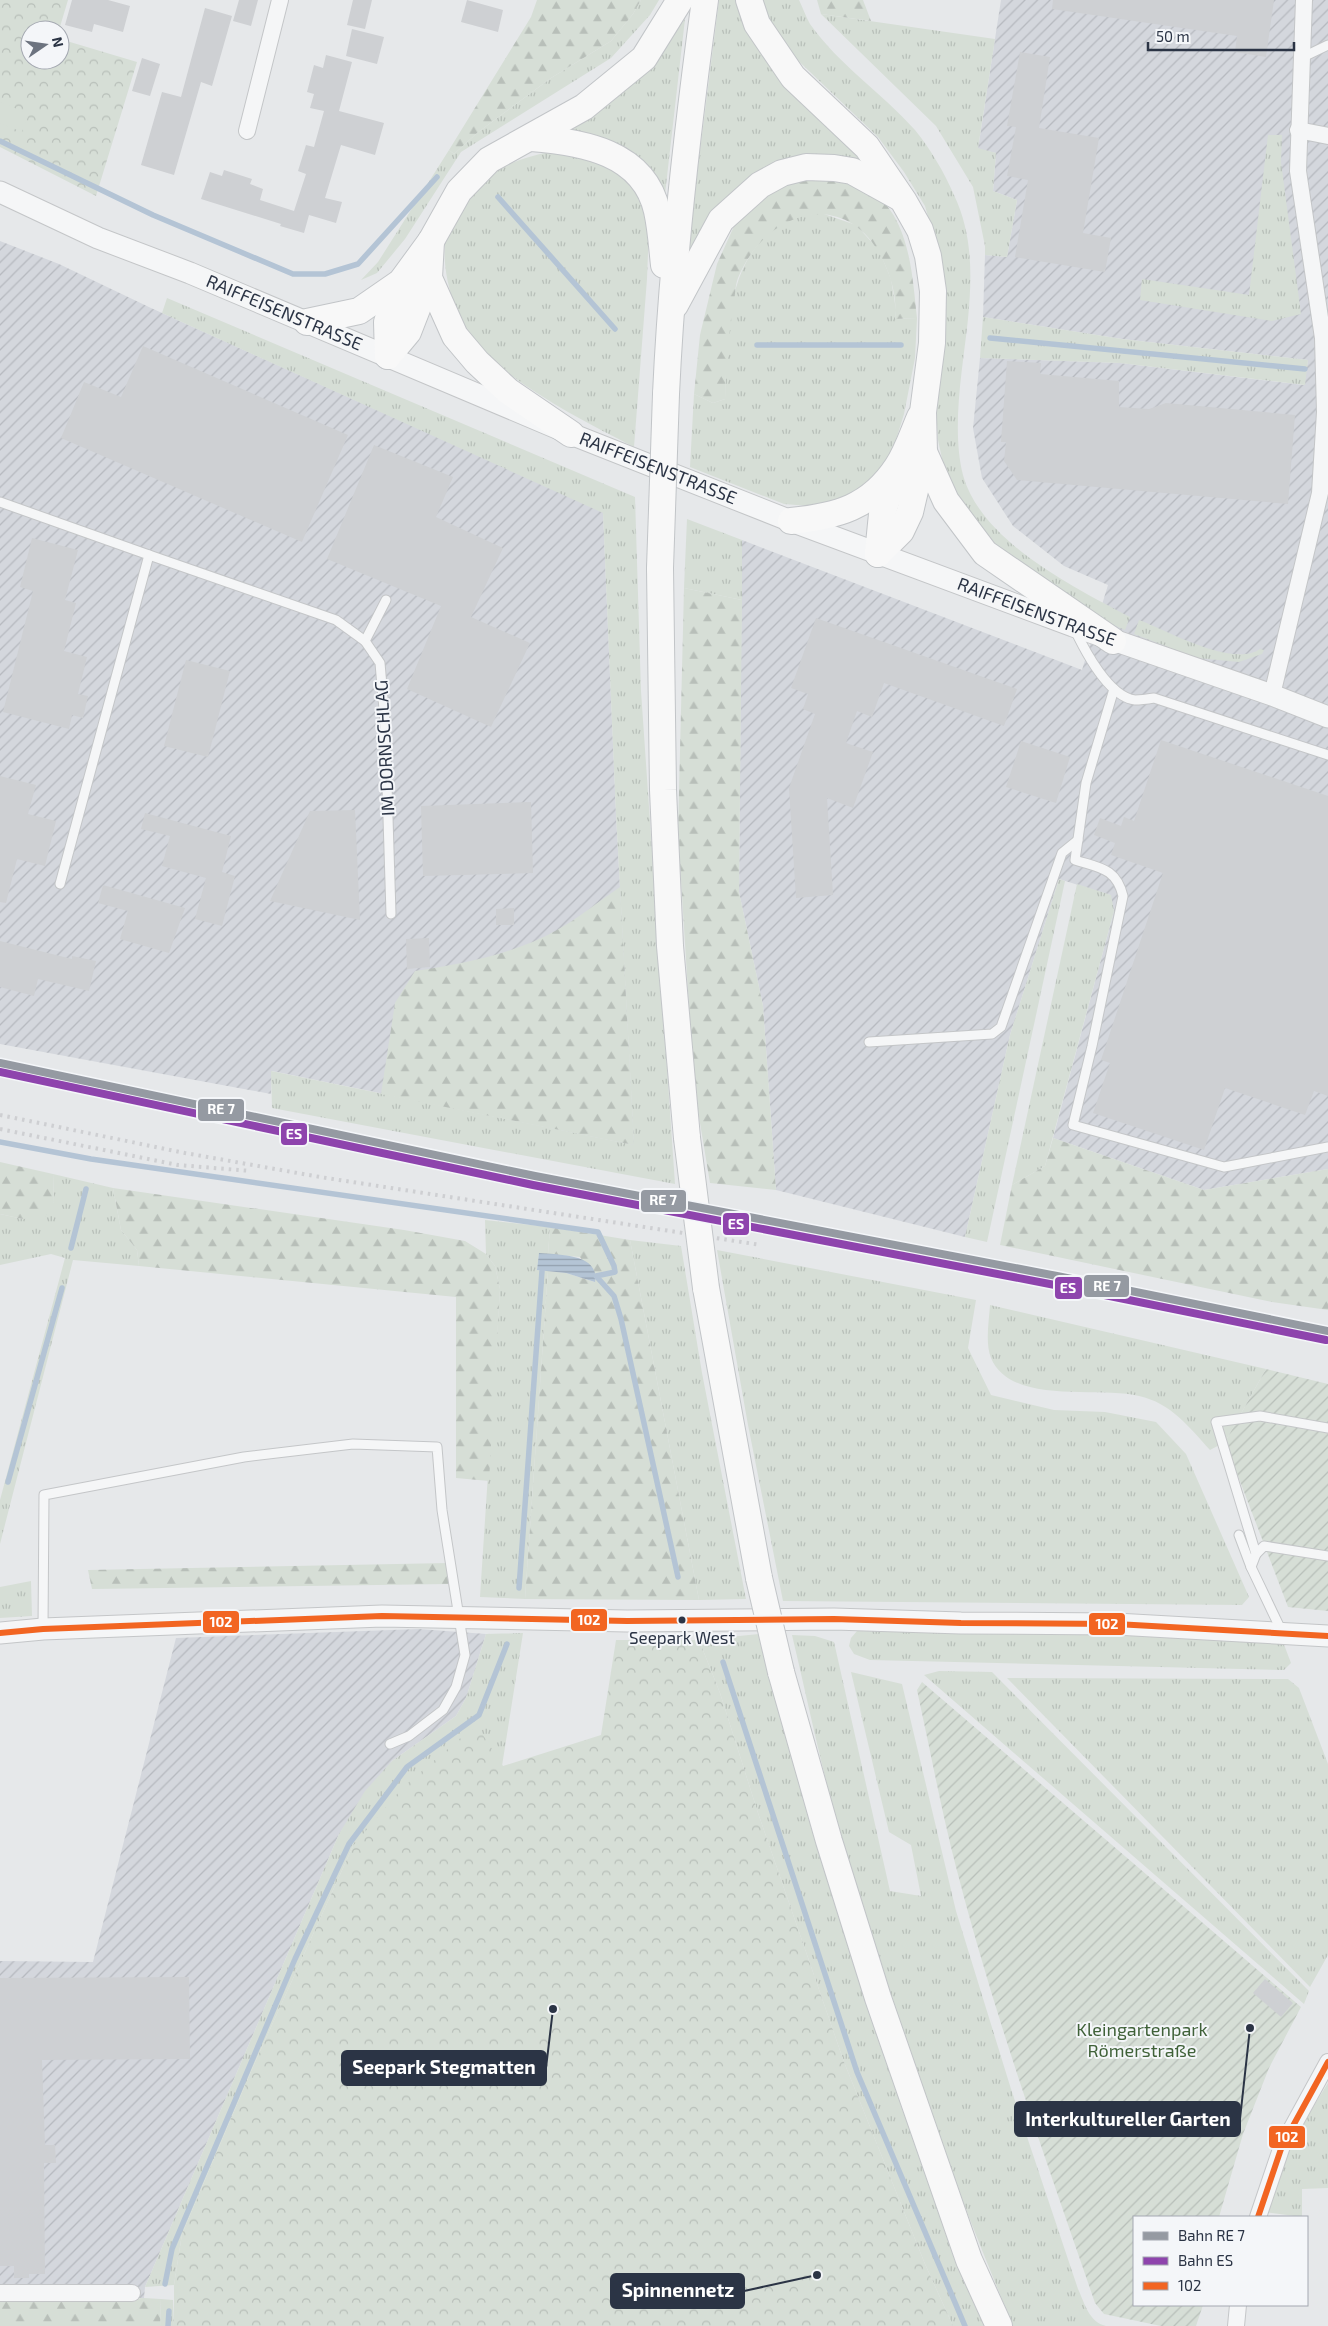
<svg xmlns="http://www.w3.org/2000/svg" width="1328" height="2326" font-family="'Exo 2',sans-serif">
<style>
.industrial{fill:url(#industrial-furrows)}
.grass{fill:url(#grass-tufts)}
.forest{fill:url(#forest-firs)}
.park{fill:url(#park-crowns)}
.garden{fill:url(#garden-furrows)}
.pitch{fill:#d6ded6}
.water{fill:url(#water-rules)}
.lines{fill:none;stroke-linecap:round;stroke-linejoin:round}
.stream{stroke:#b4c4d5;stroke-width:5.5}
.building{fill:#ced0d3}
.service-casing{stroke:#c4c6c8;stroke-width:11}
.minor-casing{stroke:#c4c6c8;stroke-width:18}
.tertiary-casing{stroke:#c4c6c8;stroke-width:23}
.primary-casing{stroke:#c2c5c8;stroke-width:28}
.service{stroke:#f5f6f7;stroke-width:9}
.minor{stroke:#f5f6f7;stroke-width:16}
.tertiary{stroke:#f5f6f7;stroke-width:21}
.primary{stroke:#f8f8f8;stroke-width:26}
.rail{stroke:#cecfd2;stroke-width:4;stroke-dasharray:2.5 5;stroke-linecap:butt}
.primary-bridge-casing{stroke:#c2c5c8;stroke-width:28;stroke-linecap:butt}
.primary-bridge{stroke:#f8f8f8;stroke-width:26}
.bus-1-casing{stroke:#f4f6f9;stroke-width:10}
.bus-1{stroke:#f26522;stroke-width:6}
.rail-1-casing{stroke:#f4f6f9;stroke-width:11}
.rail-2-casing{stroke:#f4f6f9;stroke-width:11}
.rail-1{stroke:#959aa2;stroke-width:8}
.rail-2{stroke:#8e44ad;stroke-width:8}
.bus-dot{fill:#2b3445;stroke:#f4f6f9;stroke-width:2}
.labels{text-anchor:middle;stroke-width:4;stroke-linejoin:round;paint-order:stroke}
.bus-label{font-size:17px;fill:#2b3445;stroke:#f4f6f9}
.street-label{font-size:18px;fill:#2b3445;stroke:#f4f6f9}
.park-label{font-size:18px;fill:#3f6138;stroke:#f4f6f9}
.leader{fill:none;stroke:#2b3445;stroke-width:2}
.callout-dot{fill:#2b3445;stroke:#f4f6f9;stroke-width:2}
.callout{fill:#2b3445;stroke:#2b3445;stroke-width:2}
.callout-label{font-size:19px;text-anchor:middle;font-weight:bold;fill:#fff}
.line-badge{stroke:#f4f6f9;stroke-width:2}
.badge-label{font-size:14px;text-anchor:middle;font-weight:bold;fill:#fff}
</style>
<defs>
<pattern id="industrial-furrows" width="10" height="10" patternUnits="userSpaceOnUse" patternTransform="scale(1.25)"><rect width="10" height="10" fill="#d4d7dd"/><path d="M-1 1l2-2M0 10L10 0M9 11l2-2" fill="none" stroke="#b6b9bf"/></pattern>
<pattern id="grass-tufts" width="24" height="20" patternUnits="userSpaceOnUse" patternTransform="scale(1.25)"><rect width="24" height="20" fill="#d6ded6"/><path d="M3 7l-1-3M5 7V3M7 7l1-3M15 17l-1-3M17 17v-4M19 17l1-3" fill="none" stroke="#b8bfb9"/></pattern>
<pattern id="forest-firs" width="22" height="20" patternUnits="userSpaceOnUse" patternTransform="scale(1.25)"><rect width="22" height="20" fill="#d6ded6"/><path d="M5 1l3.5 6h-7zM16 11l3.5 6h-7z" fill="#b8bfb9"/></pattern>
<pattern id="park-crowns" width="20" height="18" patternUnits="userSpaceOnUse" patternTransform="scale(1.25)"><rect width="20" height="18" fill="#d6ded6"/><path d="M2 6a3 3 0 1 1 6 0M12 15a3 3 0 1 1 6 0" fill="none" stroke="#b8bfb9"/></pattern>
<pattern id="garden-furrows" width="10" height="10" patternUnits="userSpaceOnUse" patternTransform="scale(1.25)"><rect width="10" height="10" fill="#d6ded6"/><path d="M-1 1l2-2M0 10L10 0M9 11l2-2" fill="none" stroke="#b8bfb9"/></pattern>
<pattern id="water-rules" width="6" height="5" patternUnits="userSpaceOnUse" patternTransform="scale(1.25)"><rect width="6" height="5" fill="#b4c4d5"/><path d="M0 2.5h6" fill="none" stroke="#93a0af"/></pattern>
</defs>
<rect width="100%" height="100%" fill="#e6e8ea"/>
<g class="industrial">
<polygon points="1001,0 1328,0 1328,1169 1204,1190 1053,1138 1114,911 1110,895 1059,879 1010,1035 965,1237 776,1190 763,1006 739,892 742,540 1082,670 1108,585 1064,566 1013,526 982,478 973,428 980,358 1120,363 1304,385 1308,360 1122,339 983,317 985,255 1007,257 1017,200 993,191 996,153 978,149"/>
<polygon points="0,241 59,264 151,308 603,512 616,814 634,1145 272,1071 271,1094 0,1044"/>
<polygon points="419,1629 486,1634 466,1698 456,1716 392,1761 339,1834 145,2287 144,2298 0,2302 0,1961 93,1962 176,1638"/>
</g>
<g class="grass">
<polygon points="641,0 659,0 650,15 611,58 461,152 405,239 377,273 361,280 378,262 449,150 454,154 477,133 551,78 611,41 633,14"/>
<polygon points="719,0 737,0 869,161 790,162 693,256 687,254"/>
<path d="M 761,0 L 799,0 C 803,8 806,17 810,24 C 839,65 882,93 915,130 C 931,150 944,172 954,195 C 973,235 972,277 968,319 C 963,367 951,428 963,475 C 981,541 1073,587 1130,617 L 1125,630 L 1087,613 L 994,548 L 946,477 L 938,440 L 936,409 L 937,248 L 925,206 L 904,172 L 878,137 L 786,49 L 767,18 Z"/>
<polygon points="821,14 995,39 978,148 996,153 993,191 1017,200 1007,257 985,255 985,246 973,187 936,126"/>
<polygon points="685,19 665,194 659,196 560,130 607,106 652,66"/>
<polygon points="1268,135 1282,135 1281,162 1301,314 1272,321 1140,300 1142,279 1249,295"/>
<path d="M 557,150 L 581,152 L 633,181 L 649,228 L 647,279 L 634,447 C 589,424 544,401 504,370 C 496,365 486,359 480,352 C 456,324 434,259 450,224 C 458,208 473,187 487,177 C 508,161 532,156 557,150 Z"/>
<path d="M 821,213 L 856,225 L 879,250 L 891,279 L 896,310 L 895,319 L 917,318 L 915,358 L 904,414 L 890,459 L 872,483 L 821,507 L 784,504 L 690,467 L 694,394 L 713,403 L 725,399 C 727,342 724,261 778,227 C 783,224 789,219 795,217 C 803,215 813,214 821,213 Z"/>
<polygon points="167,298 635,497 641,691 675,1184 272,1108 271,1071 634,1145 616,814 603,513 162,313"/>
<polygon points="983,317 1122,339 1308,360 1305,385 1120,363 980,358"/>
<polygon points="687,519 742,540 742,600 684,588"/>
<path d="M 1139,620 C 1168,631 1233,668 1260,649 L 1264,650 L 1262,654 L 1239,662 L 1197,658 L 1134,634 Z"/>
<polygon points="1059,879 1065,881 987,1242 965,1237 1010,1035"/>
<polygon points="1077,884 1111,895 1114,911 1045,1166 1012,1185"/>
<polygon points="53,1174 113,1188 121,1230 137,1250 139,1266 73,1260 0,1544 0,1500 65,1258 51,1254 0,1265 0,1214 23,1219 54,1202"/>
<polygon points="485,1220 550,1227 548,1254 539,1254 537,1270 548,1271 525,1599 480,1597 500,1289 495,1266 486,1254"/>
<polygon points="630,1240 681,1246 702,1373 746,1599 699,1600"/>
<polygon points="717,1250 976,1300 968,1348 991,1395 1054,1410 1105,1412 1156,1422 1186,1454 1249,1597 1242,1605 783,1601 748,1425"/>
<path d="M 990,1305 L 1266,1369 L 1225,1442 L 1210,1450 C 1189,1427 1171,1403 1139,1396 C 1099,1386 1011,1406 991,1358 C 985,1343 989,1321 990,1305 Z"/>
<polygon points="31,1581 32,1616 0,1618 0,1587"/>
<polygon points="857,1631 1116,1634 1283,1642 1291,1663 1284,1670 870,1660 854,1654 849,1646 851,1638"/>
<polygon points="523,1633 502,1766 483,1736 353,1846 252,2069 182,2234 174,2285 145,2287 339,1834 365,1791 392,1761 456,1716 466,1698 486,1634"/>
<polygon points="759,1634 822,1861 901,2106 984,2326 953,2326 925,2264 844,2062 758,1813 720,1693 699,1640"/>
<path d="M 792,1635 L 815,1636 L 834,1642 L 890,1891 L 921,1896 L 911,1845 L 889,1832 L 851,1672 L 902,1684 L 956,1911 L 1011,2089 L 1078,2289 C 1085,2304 1089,2322 1106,2326 L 1013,2326 C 945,2162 883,1995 837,1823 C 820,1761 807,1698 792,1635 Z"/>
<polygon points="939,1671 992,1672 1309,1991 1304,2004 924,1675"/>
<polygon points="1007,1678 1288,1679 1299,1688 1328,1764 1328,1955 1310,1987"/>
<polygon points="1328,2083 1328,2188 1302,2189 1302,2217 1265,2212 1287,2149"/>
<polygon points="161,2299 173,2300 174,2326 160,2326"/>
</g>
<g class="forest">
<polygon points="537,0 641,0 633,14 611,41 551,78 477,133 454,154 449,150 531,17"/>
<polygon points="817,0 863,0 871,21 821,14"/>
<path d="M 826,175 C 838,179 851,182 863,187 C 910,209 912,274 917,318 L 895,319 C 897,302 893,283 886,267 C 853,186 768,205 738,278 C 735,286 735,296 734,304 C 728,336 726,367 725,399 L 713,403 L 694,394 L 700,335 L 717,264 L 735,224 L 772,190 L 800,176 Z"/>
<polygon points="684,588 742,600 739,892 763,1006 776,1190 710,1183 694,1087 678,832"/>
<path d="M 620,887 L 634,1145 L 381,1094 L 395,1003 L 415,971 C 463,964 514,954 557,930 C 579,918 599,901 620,887 Z"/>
<polygon points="1053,1138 1204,1190 1328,1169 1328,1310 1272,1302 1000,1245 1012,1185 1045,1166"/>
<polygon points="0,1162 53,1174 54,1202 45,1217 23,1219 0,1214"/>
<polygon points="113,1188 404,1230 465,1241 486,1254 495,1266 500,1289 489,1481 456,1478 456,1297 139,1266 137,1250 121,1230"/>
<polygon points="550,1227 630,1240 699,1600 525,1599 548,1271 566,1273 595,1282 580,1257 548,1254"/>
<polygon points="448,1563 448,1584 92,1589 88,1570"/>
<polygon points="144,2298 161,2299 160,2326 0,2326 0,2302"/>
</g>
<g class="park">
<polygon points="0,0 68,0 59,30 30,30 30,60 60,60 60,39 137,62 96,196 0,147"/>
<polygon points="616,1640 699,1640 720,1693 758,1813 844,2062 925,2264 953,2326 174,2326 174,2285 182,2234 252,2069 353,1846 402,1788 471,1729 483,1735 503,1766 601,1735"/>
</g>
<g class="garden">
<polygon points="1266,1369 1328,1384 1328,1611 1288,1607 1225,1442"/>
<path d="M 922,1682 L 1301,2007 L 1269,2068 L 1243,2134 L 1219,2217 L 1134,2217 L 1134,2305 L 1203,2305 L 1196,2326 L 1161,2326 L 1104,2314 L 1095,2303 C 1046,2160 994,2015 956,1867 C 941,1809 930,1749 917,1690 Z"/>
</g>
<polygon class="pitch" points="0,102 29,114 22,132 0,123"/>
<path class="water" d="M 539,1253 C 558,1255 600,1253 595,1282 L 566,1273 L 537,1270 Z"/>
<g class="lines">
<g class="stream">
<polyline points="0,141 153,215 293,274 325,274 358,264 437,177"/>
<polyline points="498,197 615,329"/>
<polyline points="990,338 1305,369"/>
<polyline points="757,345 901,345"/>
<polyline points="0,1142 91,1159 598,1232 614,1266 615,1272 596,1276 614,1296 621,1319 678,1577"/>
<polyline points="71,1248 86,1189"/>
<polyline points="8,1482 62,1288"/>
<polyline points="519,1588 542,1271"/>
<polyline points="723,1662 857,2072 965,2326"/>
<polyline points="165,2284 172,2249 295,1959 349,1844 407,1767 479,1715 507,1644"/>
<polyline points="168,2326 169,2311"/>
</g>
</g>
<g class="building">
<polygon points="72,0 108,0 130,6 123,32 94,24 92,32 65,25"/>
<polygon points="239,0 258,0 251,26 233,21"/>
<polygon points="353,0 372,0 365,29 347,25"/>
<polygon points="467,0 503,10 498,32 461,22"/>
<polygon points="1053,0 1274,0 1266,57 1235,52 1237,36 1052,9"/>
<polygon points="205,8 232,16 212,86 201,82 174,175 141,165 162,92 181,97"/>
<polygon points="352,29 384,37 377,64 346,56"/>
<polygon points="1020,52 1050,57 1039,128 1099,138 1083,233 1111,238 1105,272 1015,257 1028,180 1007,176 1016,127 1007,126"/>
<polygon points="326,55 352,62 339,111 384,123 375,155 341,145 325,198 342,202 336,223 309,215 304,233 280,226 281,224 201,199 210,172 222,176 224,170 252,179 250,184 263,189 260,200 294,211 306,174 298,171 306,145 314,147 324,111 310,108 314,94 307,92 314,65 323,68"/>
<polygon points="142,58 160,64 150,96 132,91"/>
<polygon points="143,346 348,435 302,542 61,438 84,382 121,397"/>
<polygon points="1007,361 1041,363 1040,374 1119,381 1119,407 1149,409 1166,403 1295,415 1288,504 1017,480 1004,461 1006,442 1001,442"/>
<polygon points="374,445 453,477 436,517 503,548 471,617 530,643 491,727 407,689 441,606 327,559"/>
<polygon points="32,538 78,550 65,600 76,603 64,651 87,657 78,694 88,696 83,718 72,715 69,729 3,712 33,591 20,587"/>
<polygon points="816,618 1017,689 1004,726 884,683 872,717 857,711 846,743 873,752 853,808 827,798 833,895 796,898 789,788 815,714 803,709 808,694 791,688"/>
<polygon points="186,660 230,671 208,757 164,746"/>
<polygon points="1161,740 1328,796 1328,1096 1314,1091 1305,1115 1225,1088 1204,1150 1093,1113 1110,1063 1101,1060 1163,873 1111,855 1115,843 1094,835 1100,818 1121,826 1124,817 1134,821"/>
<polygon points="1021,741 1070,757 1056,803 1006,787"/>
<polygon points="0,776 36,785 28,814 56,821 45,866 17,859 6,903 0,902"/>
<polygon points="531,802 533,873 423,876 421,806"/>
<polygon points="355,810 360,920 270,901 310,811"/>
<polygon points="145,813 231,836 222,872 235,876 222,926 195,919 206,878 162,866 170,836 141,829"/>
<polygon points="103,885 185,908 169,953 120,939 128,911 98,903"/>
<polygon points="514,908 514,925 496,925 496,909"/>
<polygon points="429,938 430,967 407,969 406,939"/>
<polygon points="0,941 72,959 72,956 96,961 89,991 38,979 34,996 0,987"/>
<polygon points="189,1977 190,2059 42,2060 45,2145 55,2145 56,2163 44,2163 45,2274 29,2274 29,2278 14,2278 14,2266 0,2266 0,1978"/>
<polygon points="1265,1979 1293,2003 1281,2017 1253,1993"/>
</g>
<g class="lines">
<defs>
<g id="service">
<polyline points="1301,58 1328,45"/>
<polyline points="0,502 149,555 60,884"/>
<polyline points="149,555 336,620 365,641 380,663 385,721 391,914"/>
<path d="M 1075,630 C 1085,651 1109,697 1135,700 C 1141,700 1148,699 1154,698 L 1328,755"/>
<polyline points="365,641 386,600"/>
<path d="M 1114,689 L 1086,783 L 1075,860 C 1100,868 1116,868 1123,896 L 1092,1046 L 1073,1125 L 1224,1167 L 1328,1147"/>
<polyline points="869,1042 992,1034 1001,1027 1062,853 1078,840"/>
<polyline points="1239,1535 1251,1567 1282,1632"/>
<polyline points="1256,1554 1264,1546 1328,1556"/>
<polyline points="1251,1567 1256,1554 1216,1422 1260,1416 1328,1428"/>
<polyline points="43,1629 44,1495 244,1457 353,1444 437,1447 442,1510 465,1655 456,1687 443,1710 409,1736 390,1744"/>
</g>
<g id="minor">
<polyline points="1298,130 1328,136"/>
<polyline points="247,131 280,0"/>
<polyline points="1272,695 1320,493 1325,412 1323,338 1298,171 1304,0"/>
<polyline points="1258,2217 1282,2146 1328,2062"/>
<polyline points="0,2293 132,2293"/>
<polyline points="1236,2326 1238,2305"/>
</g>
<g id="tertiary">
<path id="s1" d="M 0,192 L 98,238 L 190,273 L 571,434 L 791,521 L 1073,626 L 1272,695 L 1328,717"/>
<polyline points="0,1633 43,1629 382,1616 627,1621 834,1619 961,1623 1116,1624 1328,1636"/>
</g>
<g id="primary">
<polyline points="749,0 757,24 793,77 867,147 903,200 920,230 928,256 933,291 932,343 923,412 924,452 946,501 985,553 1113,641"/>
<path d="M 531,138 C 582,142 644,152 657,211 C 661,229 662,247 664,265"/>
<polyline points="431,241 429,278 455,336 477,362 508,391 571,434"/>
<polyline points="675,305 721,220 760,185 782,173 806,167 834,168 852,171 899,197"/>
<polyline points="307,322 359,311 401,282 431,241 459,191 489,160 584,107 644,58 680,0"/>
<polyline points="388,356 408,332 429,278"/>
<polyline points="388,356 387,322 401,282"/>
<path d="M 666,394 C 672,262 687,131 705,0"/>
<path d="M 791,521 C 837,516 870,508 897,467 C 907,452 913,433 920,417"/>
<polyline points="878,554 901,531 910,512 924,452"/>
<polyline points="878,554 882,514 894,479"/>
<polyline points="660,568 663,790 670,946 687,1138"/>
<polyline points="706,1288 759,1578"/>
<polyline points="781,1672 829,1841 878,1998 969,2260 999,2326"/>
</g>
</defs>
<use href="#service" class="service-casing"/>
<use href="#minor" class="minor-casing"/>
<use href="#tertiary" class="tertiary-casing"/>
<use href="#primary" class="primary-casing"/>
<use href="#service" class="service"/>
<use href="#minor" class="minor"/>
<use href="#tertiary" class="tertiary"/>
<use href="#primary" class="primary"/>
<g class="rail">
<polyline points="0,1115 185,1153 320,1177 761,1245"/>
<polyline points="0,1129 178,1165 251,1171"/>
</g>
<defs>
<g id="primary-bridge">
<polyline points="660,568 666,394"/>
<polyline points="687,1138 706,1288"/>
<polyline points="759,1578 781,1672"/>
</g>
</defs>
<use href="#primary-bridge" class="primary-bridge-casing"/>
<use href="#primary-bridge" class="primary-bridge"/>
<defs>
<g id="bus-1">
<polyline points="0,1633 43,1629 382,1616 627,1621 834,1619 961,1623 1116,1624 1328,1636"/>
<polyline points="1258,2217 1282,2146 1328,2062"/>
</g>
</defs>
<use href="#bus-1" class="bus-1-casing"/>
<use href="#bus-1" class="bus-1"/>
<defs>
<polyline id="rail-1" points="0,1063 535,1176 1057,1276 1328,1331"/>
<polyline id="rail-2" points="0,1072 533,1185 1055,1285 1326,1340"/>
</defs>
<use href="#rail-1" class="rail-1-casing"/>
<use href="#rail-2" class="rail-2-casing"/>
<use href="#rail-1" class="rail-1"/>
<use href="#rail-2" class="rail-2"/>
</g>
<circle class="bus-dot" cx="682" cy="1620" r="4.5"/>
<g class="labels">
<g class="bus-label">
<text x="682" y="1644">Seepark West</text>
</g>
<g class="street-label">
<text dy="6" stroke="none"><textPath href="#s1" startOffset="309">RAIFFEISENSTRASSE</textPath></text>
<text dy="6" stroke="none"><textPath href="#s1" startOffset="714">RAIFFEISENSTRASSE</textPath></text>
<text dy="6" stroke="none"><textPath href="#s1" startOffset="1119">RAIFFEISENSTRASSE</textPath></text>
<text transform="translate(385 748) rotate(-93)" y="6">IM DORNSCHLAG</text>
</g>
<g class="park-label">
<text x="1142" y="2036">Kleingartenpark<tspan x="1142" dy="21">Römerstraße</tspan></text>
</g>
</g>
<path class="leader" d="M553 2009L546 2068M1250 2028L1240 2119M817 2275L744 2291"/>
<g class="callout-dot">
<circle cx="553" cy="2009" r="5"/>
<circle cx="1250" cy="2028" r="5"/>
<circle cx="817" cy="2275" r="5"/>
</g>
<g class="callout">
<rect x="342" y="2051" width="204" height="34" rx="5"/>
<rect x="1015" y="2102" width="225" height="34" rx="5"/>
<rect x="611" y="2274" width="133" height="34" rx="5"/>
</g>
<g class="callout-label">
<text x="444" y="2074">Seepark Stegmatten</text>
<text x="1128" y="2126">Interkultureller Garten</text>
<text x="678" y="2297">Spinnennetz</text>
</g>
<g class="line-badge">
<rect x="197" y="1098" width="48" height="24" rx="5" fill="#959aa2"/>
<rect x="280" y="1122" width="28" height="24" rx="5" fill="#8e44ad"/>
<rect x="640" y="1189" width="47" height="24" rx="5" fill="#959aa2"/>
<rect x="722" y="1212" width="28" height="24" rx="5" fill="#8e44ad"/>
<rect x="1083" y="1274" width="47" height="24" rx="5" fill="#959aa2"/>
<rect x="1054" y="1276" width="29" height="24" rx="5" fill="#8e44ad"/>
<rect x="570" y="1608" width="38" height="24" rx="5" fill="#f26522"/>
<rect x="202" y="1610" width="38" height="24" rx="5" fill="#f26522"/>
<rect x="1088" y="1612" width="38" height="24" rx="5" fill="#f26522"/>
<rect x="1268" y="2125" width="38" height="24" rx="5" fill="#f26522"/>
</g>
<g class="badge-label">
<text x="221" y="1114">RE 7</text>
<text x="294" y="1139">ES</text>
<text x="663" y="1205">RE 7</text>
<text x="736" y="1229">ES</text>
<text x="1107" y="1291">RE 7</text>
<text x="1068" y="1293">ES</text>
<text x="589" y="1625">102</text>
<text x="221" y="1627">102</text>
<text x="1107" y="1629">102</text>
<text x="1287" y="2142">102</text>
</g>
<rect x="1133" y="2216" width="175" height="90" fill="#f4f6f9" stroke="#a4a8b1"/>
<rect x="1143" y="2232" width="25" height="8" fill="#959aa2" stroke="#a4a8b1"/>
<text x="1178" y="2241" font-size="15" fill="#2b3445">Bahn RE 7</text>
<rect x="1143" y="2257" width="25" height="8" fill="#8e44ad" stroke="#a4a8b1"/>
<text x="1178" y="2266" font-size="15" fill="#2b3445">Bahn ES</text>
<rect x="1143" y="2282" width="25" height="8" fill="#f26522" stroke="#a4a8b1"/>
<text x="1178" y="2291" font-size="15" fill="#2b3445">102</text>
<g transform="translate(45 45) rotate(77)"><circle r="24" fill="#f4f6f9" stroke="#a4a8b1"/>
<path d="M0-4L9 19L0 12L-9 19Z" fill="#6c737f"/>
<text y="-8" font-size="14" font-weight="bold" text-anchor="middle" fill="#2b3445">N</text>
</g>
<path d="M1148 42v8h146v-8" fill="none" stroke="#2b3445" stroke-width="2.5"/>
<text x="1156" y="42" font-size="15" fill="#2b3445" stroke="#f4f6f9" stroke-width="4" paint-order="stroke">50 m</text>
</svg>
